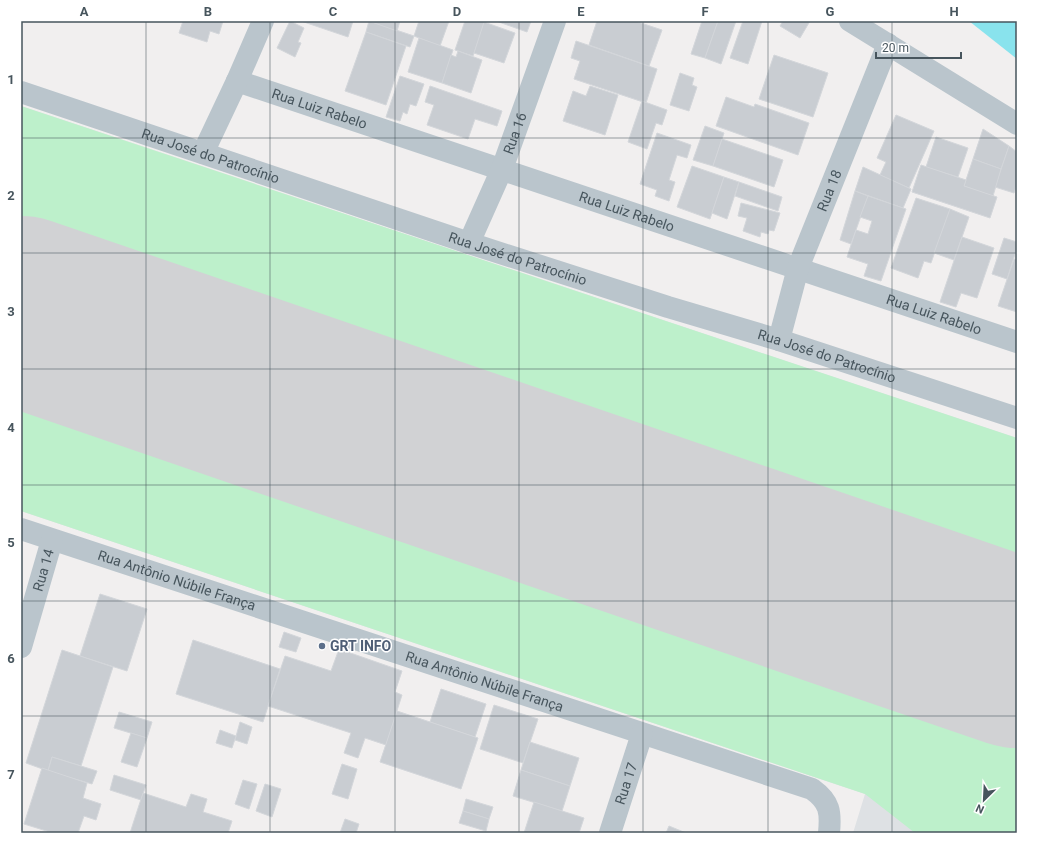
<svg xmlns="http://www.w3.org/2000/svg" width="1038" height="854" font-family="Roboto,sans-serif">
<style>
.airport{fill:#dee1e4}
.green{fill:#bdf0cb}
.water{fill:#89e3ed}
.lines{fill:none;stroke-linecap:round;stroke-linejoin:round}
.runway{stroke:#d1d2d4;stroke-width:190}
.building{fill:#c9cdd2;stroke:#d3d6da}
.street{stroke:#bac5cc;stroke-width:22}
.grid{fill:none;stroke:#47555d;stroke-width:1;stroke-opacity:0.55}
.service-dot{fill:#5c6f8a;stroke:#fff;stroke-width:1.5}
.labels{text-anchor:middle;stroke-width:3;stroke-linejoin:round;paint-order:stroke}
.street-label{font-size:14px;fill:#47555d;stroke:#fff}
.service-label{font-size:14px;font-weight:bold;fill:#4e5e75;stroke:#fff;text-anchor:start}
.neatline{fill:none;stroke:#47555d;stroke-width:1.5}
.grid-label{font-size:13px;text-anchor:middle;font-weight:bold;fill:#47555d}
</style>
<rect width="100%" height="100%" fill="#f1efef"/>
<polygon class="airport" points="21,106 1017,438 1017,833 853,833 865,794 21,511"/>
<g class="green">
<polygon points="21,106 1017,438 1017,602 21,260"/>
<polygon points="21,360 1017,701 1017,833 915,833 865,794 21,511"/>
</g>
<polygon class="water" points="969,21 1017,21 1017,59"/>
<g class="lines">
<polyline class="runway" points="21,311 1017,653"/>
</g>
<g class="building">
<polygon points="183,21 223,21 219,34 210,31 207,42 179,33"/>
<polygon points="290,21 304,28 298,42 301,43 295,57 277,48"/>
<polygon points="301,21 353,21 348,37"/>
<polygon points="369,21 414,36 410,47 366,32"/>
<polygon points="369,21 400,21 397,31"/>
<polygon points="419,21 449,21 440,46 414,36"/>
<polygon points="465,21 485,21 473,56 455,50"/>
<polygon points="496,21 531,21 527,32"/>
<polygon points="597,21 635,21 662,30 649,66 589,45"/>
<polygon points="702,21 718,21 705,58 691,54"/>
<polygon points="718,21 736,21 721,64 705,58"/>
<polygon points="743,21 762,21 748,64 730,58"/>
<polygon points="783,21 810,21 800,38 780,26"/>
<polygon points="484,22 515,33 504,63 474,53"/>
<polygon points="366,32 406,46 386,105 345,91"/>
<polygon points="419,38 453,50 442,83 408,72"/>
<polygon points="576,41 657,69 646,103 574,79 580,61 571,58"/>
<polygon points="458,51 482,60 471,93 442,83 451,55 456,57"/>
<polygon points="774,55 828,73 813,117 759,99"/>
<polygon points="680,73 694,78 692,85 697,87 689,111 670,105"/>
<polygon points="400,76 424,84 416,106 410,104 407,114 403,112 400,121 386,117"/>
<polygon points="430,86 502,111 497,126 475,119 468,139 427,125 434,105 425,102"/>
<polygon points="590,86 618,95 605,135 563,121 573,91 586,96"/>
<polygon points="726,97 754,107 755,104 809,123 798,155 716,126"/>
<polygon points="642,101 667,110 662,125 656,123 647,149 628,142"/>
<polygon points="896,115 934,131 909,188 880,175 886,162 877,158"/>
<polygon points="705,126 724,133 713,166 693,160"/>
<polygon points="983,129 1009,146 1001,169 973,159"/>
<polygon points="657,133 691,145 687,158 677,155 669,180 675,182 669,201 655,196 657,190 640,184"/>
<polygon points="936,137 968,148 958,177 926,167"/>
<polygon points="722,139 783,160 774,187 713,166"/>
<polygon points="1009,146 1017,152 1017,184 1014,193 995,187"/>
<polygon points="973,159 1001,169 993,196 964,186"/>
<polygon points="921,165 966,180 964,186 997,197 990,218 912,192"/>
<polygon points="692,166 724,177 710,219 677,207"/>
<polygon points="863,167 911,189 903,208 855,191"/>
<polygon points="724,177 739,182 727,219 712,213"/>
<polygon points="739,182 782,197 778,211 735,196"/>
<polygon points="855,191 868,196 851,244 840,240"/>
<polygon points="868,196 906,209 881,281 864,276 868,264 847,257 856,230 868,234 872,221 860,217"/>
<polygon points="916,198 950,209 931,263 924,261 918,278 891,268"/>
<polygon points="741,203 780,213 774,231 769,230 768,234 761,232 760,237 743,231 747,218 738,216"/>
<polygon points="950,209 969,217 954,260 934,253"/>
<polygon points="962,237 994,248 977,298 961,293 956,307 940,302"/>
<polygon points="1004,238 1017,242 1017,248 1007,279 992,274"/>
<polygon points="1014,259 1017,260 1017,312 998,306"/>
<polygon points="100,594 147,609 127,671 80,656"/>
<polygon points="284,632 301,638 296,652 279,647"/>
<polygon points="193,640 280,669 263,722 176,694"/>
<polygon points="339,649 402,671 395,692 402,695 386,745 365,738 358,758 344,753 351,733 268,706 285,656 331,671"/>
<polygon points="62,650 113,667 81,766 52,757 48,771 26,763"/>
<polygon points="441,689 486,704 475,737 430,722"/>
<polygon points="494,705 538,719 523,763 480,749"/>
<polygon points="397,711 478,738 461,789 380,762"/>
<polygon points="119,712 152,722 147,738 114,728"/>
<polygon points="240,722 252,727 247,744 235,740"/>
<polygon points="220,730 236,736 232,748 216,743"/>
<polygon points="131,733 147,738 137,767 121,762"/>
<polygon points="530,742 579,758 570,786 521,770"/>
<polygon points="52,757 97,771 92,784 48,771"/>
<polygon points="342,764 357,769 348,799 332,794"/>
<polygon points="42,768 87,783 83,798 101,804 96,820 84,816 78,833 53,833 24,824"/>
<polygon points="521,770 570,786 562,811 513,796"/>
<polygon points="114,775 146,785 141,800 110,790"/>
<polygon points="243,780 257,784 249,809 235,804"/>
<polygon points="265,784 281,789 272,817 256,811"/>
<polygon points="143,793 186,807 191,794 207,799 203,812 232,821 228,833 130,833"/>
<polygon points="466,799 493,807 489,819 463,811"/>
<polygon points="534,802 584,818 579,833 524,833"/>
<polygon points="463,811 489,819 486,831 459,823"/>
<polygon points="345,819 359,824 356,833 340,833"/>
<polygon points="669,826 686,833 666,833"/>
</g>
<g class="lines">
<g class="street">
<polyline points="850,21 1017,124"/>
<path id="s1" d="M 237,81 L 1017,342"/>
<path id="s2" d="M 21,92 L 469,243 L 668,307 L 779,340 L 1017,418"/>
<polyline points="203,153 237,81 263,21"/>
<path id="s3" d="M 469,243 L 502,169 L 555,21"/>
<path id="s4" d="M 779,340 L 798,268 L 888,44"/>
<path id="s5" d="M 21,529 L 812,789 C 830,802 831,812 829,833"/>
<path id="s6" d="M 21,647 L 52,540"/>
<path id="s7" d="M 610,833 L 642,734"/>
</g>
</g>
<path class="grid" d="M 146,21 L 146,833M 270,21 L 270,833M 395,21 L 395,833M 519,21 L 519,833M 643,21 L 643,833M 768,21 L 768,833M 892,21 L 892,833M 21,138 L 1017,138M 21,253 L 1017,253M 21,369 L 1017,369M 21,485 L 1017,485M 21,601 L 1017,601M 21,716 L 1017,716"/>
<circle class="service-dot" cx="322" cy="646" r="4"/>
<g class="labels">
<g class="street-label">
<text dy="5" stroke="none"><textPath href="#s1" startOffset="87">Rua Luiz Rabelo</textPath></text>
<text dy="5" stroke="none"><textPath href="#s3" startOffset="119">Rua 16</textPath></text>
<text dy="5" stroke="none"><textPath href="#s2" startOffset="200">Rua José do Patrocínio</textPath></text>
<text dy="5" stroke="none"><textPath href="#s4" startOffset="158">Rua 18</textPath></text>
<text dy="5" stroke="none"><textPath href="#s1" startOffset="411">Rua Luiz Rabelo</textPath></text>
<text dy="5" stroke="none"><textPath href="#s2" startOffset="524">Rua José do Patrocínio</textPath></text>
<text dy="5" stroke="none"><textPath href="#s1" startOffset="735">Rua Luiz Rabelo</textPath></text>
<text dy="5" stroke="none"><textPath href="#s2" startOffset="848">Rua José do Patrocínio</textPath></text>
<text dy="5" stroke="none"><textPath href="#s6" startOffset="80">Rua 14</textPath></text>
<text dy="5" stroke="none"><textPath href="#s5" startOffset="164">Rua Antônio Núbile França</textPath></text>
<text dy="5" stroke="none"><textPath href="#s5" startOffset="488">Rua Antônio Núbile França</textPath></text>
<text dy="5" stroke="none"><textPath href="#s7" startOffset="52">Rua 17</textPath></text>
</g>
<g class="service-label">
<text x="330" y="651">GRT INFO</text>
</g>
</g>
<rect width="1038" height="854" fill="none" stroke="#ffffff" stroke-width="44"/>
<g transform="translate(984 800) rotate(204)" stroke="#ffffff" stroke-width="3" paint-order="stroke">
<path d="M0-3L7 15L0 10L-7 15Z" fill="#47555d"/>
<text y="-6" font-size="11" font-weight="bold" text-anchor="middle" fill="#47555d">N</text>
</g>
<path d="M876 52v6h85v-6" fill="none" stroke="#47555d" stroke-width="2"/>
<text x="882" y="52" font-size="12" fill="#47555d" stroke="#ffffff" stroke-width="3" paint-order="stroke">20 m</text>
<rect x="22" y="22" width="994" height="810" class="neatline"/>
<g class="grid-label">
<text x="84" y="16">A</text>
<text x="208" y="16">B</text>
<text x="333" y="16">C</text>
<text x="457" y="16">D</text>
<text x="581" y="16">E</text>
<text x="705" y="16">F</text>
<text x="830" y="16">G</text>
<text x="954" y="16">H</text>
<text x="11" y="84">1</text>
<text x="11" y="200">2</text>
<text x="11" y="316">3</text>
<text x="11" y="432">4</text>
<text x="11" y="547">5</text>
<text x="11" y="663">6</text>
<text x="11" y="779">7</text>
</g>
</svg>
